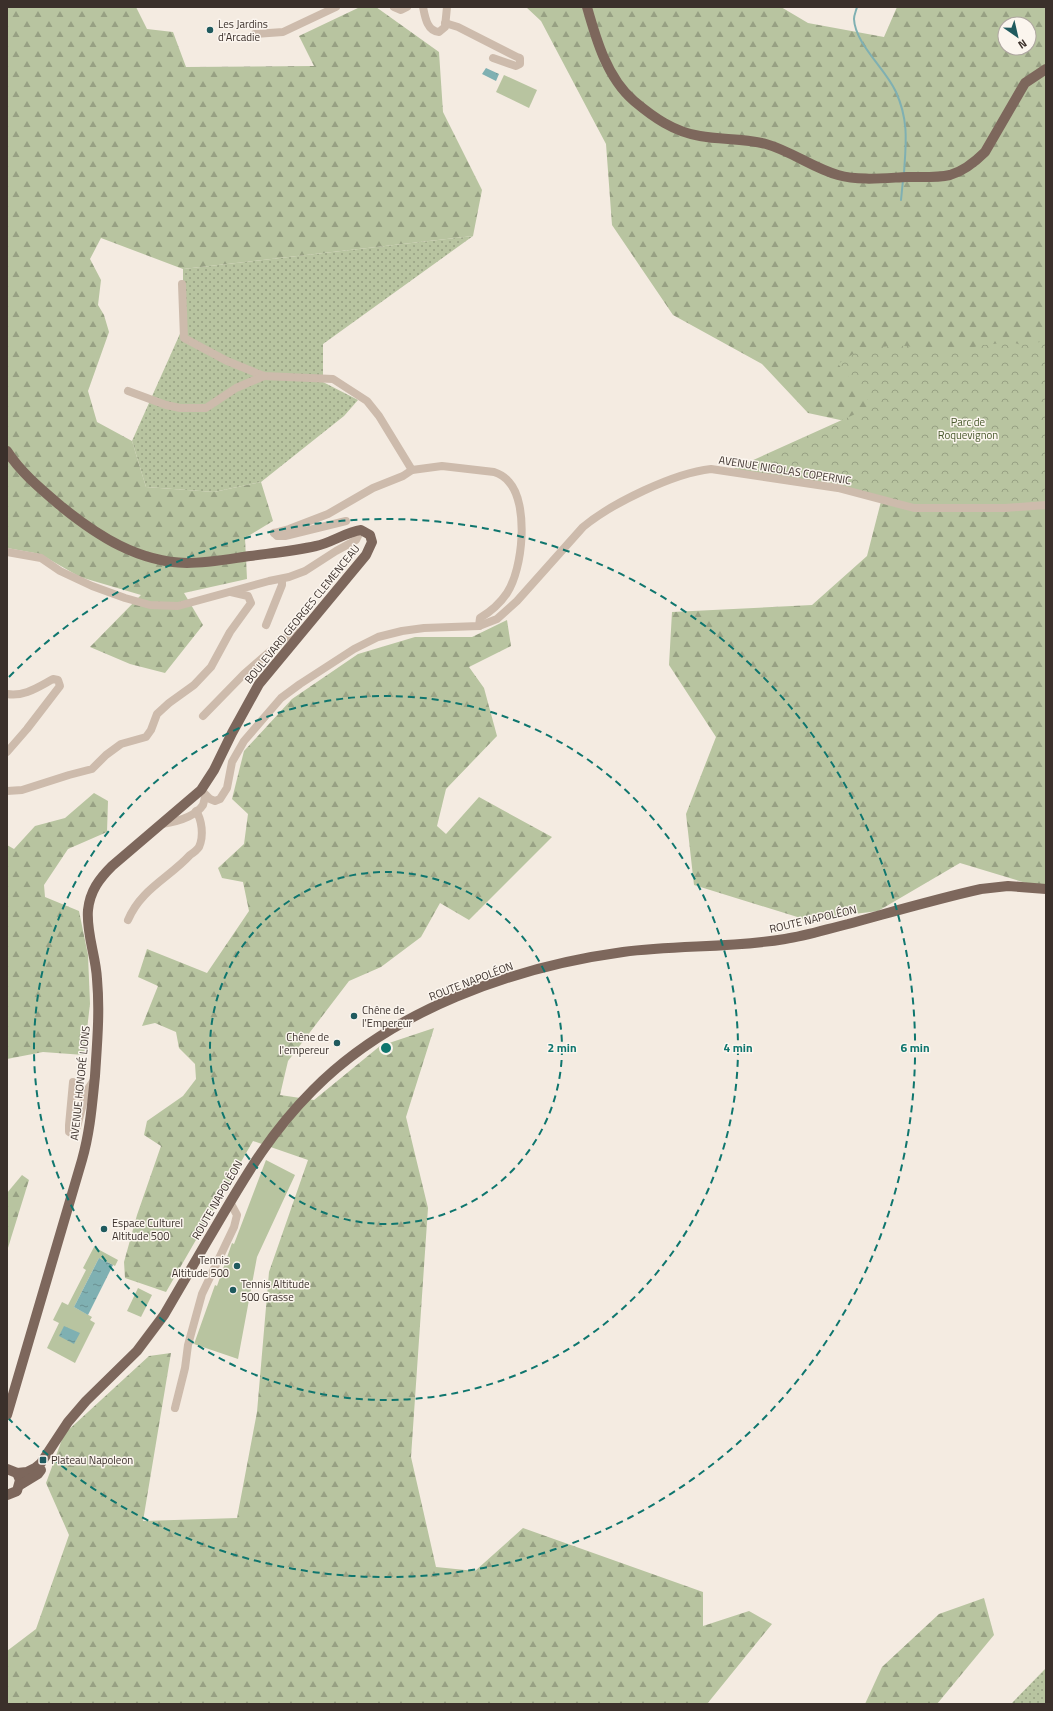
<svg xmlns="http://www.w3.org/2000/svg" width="1053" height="1711" font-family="'Titillium Web',sans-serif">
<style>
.grass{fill:url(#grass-dots)}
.forest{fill:url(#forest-firs);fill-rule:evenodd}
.park{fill:url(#park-crowns)}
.pitch{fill:#b8c4a0}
.water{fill:url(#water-ripples)}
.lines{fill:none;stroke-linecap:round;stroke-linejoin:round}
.stream{stroke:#7fb0b2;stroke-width:2}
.minor{stroke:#cdbbac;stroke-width:8}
.major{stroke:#7d675c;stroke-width:10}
.ring{fill:none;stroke:#0f766e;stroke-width:2;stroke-dasharray:7 5}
.poi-dot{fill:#1f5a5e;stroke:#fbf5ee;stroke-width:1.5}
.labels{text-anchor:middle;stroke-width:3;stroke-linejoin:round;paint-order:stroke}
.poi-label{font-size:11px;fill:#3b302b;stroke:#fbf5ee;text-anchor:start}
.park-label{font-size:11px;fill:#4a5a2e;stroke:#fbf5ee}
.street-label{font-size:11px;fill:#3b302b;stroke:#fbf5ee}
.centre{fill:#0f766e;stroke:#fbf5ee;stroke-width:2}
.ring-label{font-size:12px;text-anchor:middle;font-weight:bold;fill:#0f766e;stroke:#fbf5ee;stroke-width:3;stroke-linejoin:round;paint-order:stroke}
</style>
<defs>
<pattern id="grass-dots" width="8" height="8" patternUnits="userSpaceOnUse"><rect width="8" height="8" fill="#b8c4a0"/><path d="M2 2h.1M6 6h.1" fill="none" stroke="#97a083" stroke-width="1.8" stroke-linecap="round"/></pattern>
<pattern id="forest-firs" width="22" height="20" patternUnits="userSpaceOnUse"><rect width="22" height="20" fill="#b8c4a0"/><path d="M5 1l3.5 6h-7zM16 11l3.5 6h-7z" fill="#97a083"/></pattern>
<pattern id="park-crowns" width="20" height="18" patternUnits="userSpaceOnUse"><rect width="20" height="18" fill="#b8c4a0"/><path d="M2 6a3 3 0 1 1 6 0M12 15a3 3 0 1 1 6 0" fill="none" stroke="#97a083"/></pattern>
<pattern id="water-ripples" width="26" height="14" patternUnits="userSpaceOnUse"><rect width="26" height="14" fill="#7fb0b2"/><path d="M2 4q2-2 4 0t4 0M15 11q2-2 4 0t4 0" fill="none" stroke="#699091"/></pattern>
</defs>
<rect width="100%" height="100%" fill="#f4ebe1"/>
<g class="grass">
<polygon points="473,236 323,344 323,382 358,400 344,416 261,482 214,492 146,487 132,441 183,327 183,269"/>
<polygon points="1046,1668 1046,1704 1011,1704"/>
</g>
<g class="forest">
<polygon points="7,7 136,7 147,29 173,32 186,67 314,66 299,36 360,7 376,7 439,52 443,112 482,190 473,236 183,269 101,238 90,259 101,280 98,305 104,315 109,332 88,391 97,422 132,441 146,487 214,492 261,482 273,521 245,538 247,579 184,593 203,625 165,673 130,664 90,647 141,595 80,577 40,554 7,548"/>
<path d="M 526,7 L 781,7 L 808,23 L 884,37 L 897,7 L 1046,7 L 1046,889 L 960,863 L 878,911 L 807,920 L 694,885 L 686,814 L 716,737 L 669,665 L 672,612 L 812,605 L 867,556 L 885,486 L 877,428 L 808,413 L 762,364 L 673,315 L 612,225 L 606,144 L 541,21 ZM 1005,24 L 1029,24 L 1029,48 L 1005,48 Z"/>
<polygon points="507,620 511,646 469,667 484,688 497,736 446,789 437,826 446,834 479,797 552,837 469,920 440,903 421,937 381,967 349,981 288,1061 280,1095 314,1100 380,1046 434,1028 406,1117 428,1208 411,1457 436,1567 475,1571 523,1528 703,1592 703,1626 749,1611 772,1624 707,1704 7,1704 7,1651 36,1629 69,1535 46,1483 64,1434 149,1356 171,1353 143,1521 237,1518 257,1412 269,1272 308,1160 253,1141 166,1292 125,1278 124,1262 137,1215 161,1146 144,1135 147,1121 183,1096 196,1079 195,1064 179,1048 176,1032 155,1023 142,1026 158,986 138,977 147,949 207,973 249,911 243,882 222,878 218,868 244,844 248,814 232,799 244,751 292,699 358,654 415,637 472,637"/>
<polygon points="94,793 108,801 107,832 68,849 44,885 45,897 79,911 88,955 90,1004 84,1055 43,1052 7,1059 7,845 14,849 35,826 65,818"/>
<polygon points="22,1175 29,1180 7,1251 7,1193"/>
<polygon points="984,1598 994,1635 937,1704 865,1704 882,1667 939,1614"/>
</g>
<polygon class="park" points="1046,339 1046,505 908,504 731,470 873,406 838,364 859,350 897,345 952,352 983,345 1012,342 1021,345 1040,342"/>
<g class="pitch">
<polygon points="504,75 537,90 529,108 496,92"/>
<polygon points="266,1160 295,1175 257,1257 238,1359 194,1344 215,1285 217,1286 232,1243 234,1244"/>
<polygon points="94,1247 118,1260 115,1266 99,1258 74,1307 92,1317 90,1320 95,1323 75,1363 47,1348 59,1323 53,1320 62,1302 68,1305 86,1270 83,1268"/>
<polygon points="138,1288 152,1295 141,1317 127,1311"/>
</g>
<g class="water">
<polygon points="486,68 499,74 496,81 482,74"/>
<polygon points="99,1258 113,1265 88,1315 74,1307"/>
<polygon points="64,1326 80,1333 74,1344 59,1336"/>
</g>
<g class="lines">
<g class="stream">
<path d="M 857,7 C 856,11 854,15 854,19 C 855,44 886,69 896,92 C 909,121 906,143 904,173"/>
<polyline points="901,200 903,180"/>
</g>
<g class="minor">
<polyline points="394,7 401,10 407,7"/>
<path d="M 423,7 C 425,17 427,31 439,32 L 445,27 L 447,7"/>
<polyline points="445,23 458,27 517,57 520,58 520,64 516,66 493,58"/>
<polyline points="255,34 283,32 336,7"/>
<polyline points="182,284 184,338 227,361 264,376 333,379 367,401 379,416 412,470"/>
<polyline points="128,391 166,405 180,408 206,408 236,388 264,376"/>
<path d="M 274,533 L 289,529 L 328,514 L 373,488 L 403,476 L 412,470 L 442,466 L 494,472 C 500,474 505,477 509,482 C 529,504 523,569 507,593 C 501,602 490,612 480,618 L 479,626"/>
<polyline points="274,533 277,536 285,536 346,521"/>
<polyline points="7,552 41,558 60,571 92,586 125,598 150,605 178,606 269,581 289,577 305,571 336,551 356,540 361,530"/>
<polyline points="266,625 282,585 282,579"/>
<path d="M 7,694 C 24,697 38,687 53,679 L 58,680 L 60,686 L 27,729 L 7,752"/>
<polyline points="203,716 244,674 289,635 296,632 300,634"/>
<path d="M 201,790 L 210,799 L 215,801 L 220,799 L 227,788 L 232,762 L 244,741 L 281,698 L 300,684 L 354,649 L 378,637 L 402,631 L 424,628 L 479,626 L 497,619 L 517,601 L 583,527 C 612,503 674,473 711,469 L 838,488 L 914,508 L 1005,508 L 1046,505"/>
<polyline points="7,791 22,790 69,775 92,769 106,755 121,744 146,737 151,730 157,714 169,703 194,685 211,667 230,632 251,603 248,596 231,592"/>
<path d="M 162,824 C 175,822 195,817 203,805 C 204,802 205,798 205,795"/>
<path d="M 128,920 C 141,889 169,878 190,855 C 193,853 197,850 199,847 C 204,836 202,820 196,811"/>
<polyline points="73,1082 69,1125 69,1132 71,1133 77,1127 86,1092 94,1080"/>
<polyline points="175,1408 185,1368 188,1345 202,1294 234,1227 237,1215 230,1202"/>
</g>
<g class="major">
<path d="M 587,7 C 596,39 607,78 634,101 C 653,117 674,132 700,136 C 721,140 744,138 766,144 C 791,151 813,168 838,175 C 859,181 885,178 907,177 C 921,177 936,178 950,175 C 964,171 975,162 985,152 L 1025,83 L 1046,69"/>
<path d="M 7,451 C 21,473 42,490 62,507 C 98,536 138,562 187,563 C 208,563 229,559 250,556 C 272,553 294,551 316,546 C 331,543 346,532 361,530 L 370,535 L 372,542 L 366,555 L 259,684 L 232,733 L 214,770 L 201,790 L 112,866 C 99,879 90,891 88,910 C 86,933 96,956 97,979 C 100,1012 97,1044 95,1076 C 92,1105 90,1132 82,1160 L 7,1415"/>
<polyline points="7,1469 17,1473 20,1480 17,1491 7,1495"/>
<path d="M 17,1473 L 27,1472 L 35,1468 L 41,1463 L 68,1422 L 86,1401 L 137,1351 L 164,1315 C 178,1291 192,1267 206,1243 C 240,1186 265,1138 313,1090 C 392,1010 513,967 623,952 C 677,945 732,948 785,939 C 806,936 827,929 848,924 C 892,912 936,899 981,889 L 1008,886 L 1046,889"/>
<polyline points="20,1485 38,1474 41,1470"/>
</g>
</g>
<g class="ring">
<circle cx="386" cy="1048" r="176"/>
<circle cx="386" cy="1048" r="352"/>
<path d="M9 677A529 529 0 1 1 9 1419"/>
</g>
<g class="poi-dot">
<circle cx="210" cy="30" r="4"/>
<circle cx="354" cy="1016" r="4"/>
<circle cx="337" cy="1043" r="4"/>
<circle cx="104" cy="1229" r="4"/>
<circle cx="237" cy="1266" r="4"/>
<circle cx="233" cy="1290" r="4"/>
<rect x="39" y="1456" width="8" height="8" rx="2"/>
</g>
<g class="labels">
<g class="poi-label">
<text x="218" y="28">Les Jardins<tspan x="218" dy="13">d'Arcadie</tspan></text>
<text x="362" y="1014">Chêne de<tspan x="362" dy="13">l'Empereur</tspan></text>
<text x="329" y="1041" text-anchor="end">Chêne de<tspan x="329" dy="13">l'empereur</tspan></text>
<text x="112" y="1227">Espace Culturel<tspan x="112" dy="13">Altitude 500</tspan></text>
<text x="229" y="1264" text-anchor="end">Tennis<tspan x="229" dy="13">Altitude 500</tspan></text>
<text x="241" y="1288">Tennis Altitude<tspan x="241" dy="13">500 Grasse</tspan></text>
<text x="51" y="1464">Plateau Napoleon</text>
</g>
<g class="park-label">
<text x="968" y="426">Parc de<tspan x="968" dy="13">Roquevignon</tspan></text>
</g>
<g class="street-label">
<text transform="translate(785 470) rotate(9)" y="4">AVENUE NICOLAS COPERNIC</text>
<text transform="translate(302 614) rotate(-51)" y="4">BOULEVARD GEORGES CLEMENCEAU</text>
<text transform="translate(813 919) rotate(-13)" y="4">ROUTE NAPOLÉON</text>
<text transform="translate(471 981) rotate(-21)" y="4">ROUTE NAPOLÉON</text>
<text transform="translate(80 1083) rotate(-84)" y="4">AVENUE HONORÉ LIONS</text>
<text transform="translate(217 1200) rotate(-60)" y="4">ROUTE NAPOLÉON</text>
</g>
</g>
<circle cx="386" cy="1048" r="6" class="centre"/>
<g class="ring-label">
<text x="562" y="1052">2 min</text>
<text x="738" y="1052">4 min</text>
<text x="915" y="1052">6 min</text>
</g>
<rect width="1053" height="1711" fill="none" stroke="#3b302b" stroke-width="16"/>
<g transform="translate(1017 36) rotate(146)"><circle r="19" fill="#fbf5ee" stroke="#aea6a0"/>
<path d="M0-3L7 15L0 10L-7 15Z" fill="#1f5a5e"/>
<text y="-6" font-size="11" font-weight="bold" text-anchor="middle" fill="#3b302b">N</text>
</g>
</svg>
